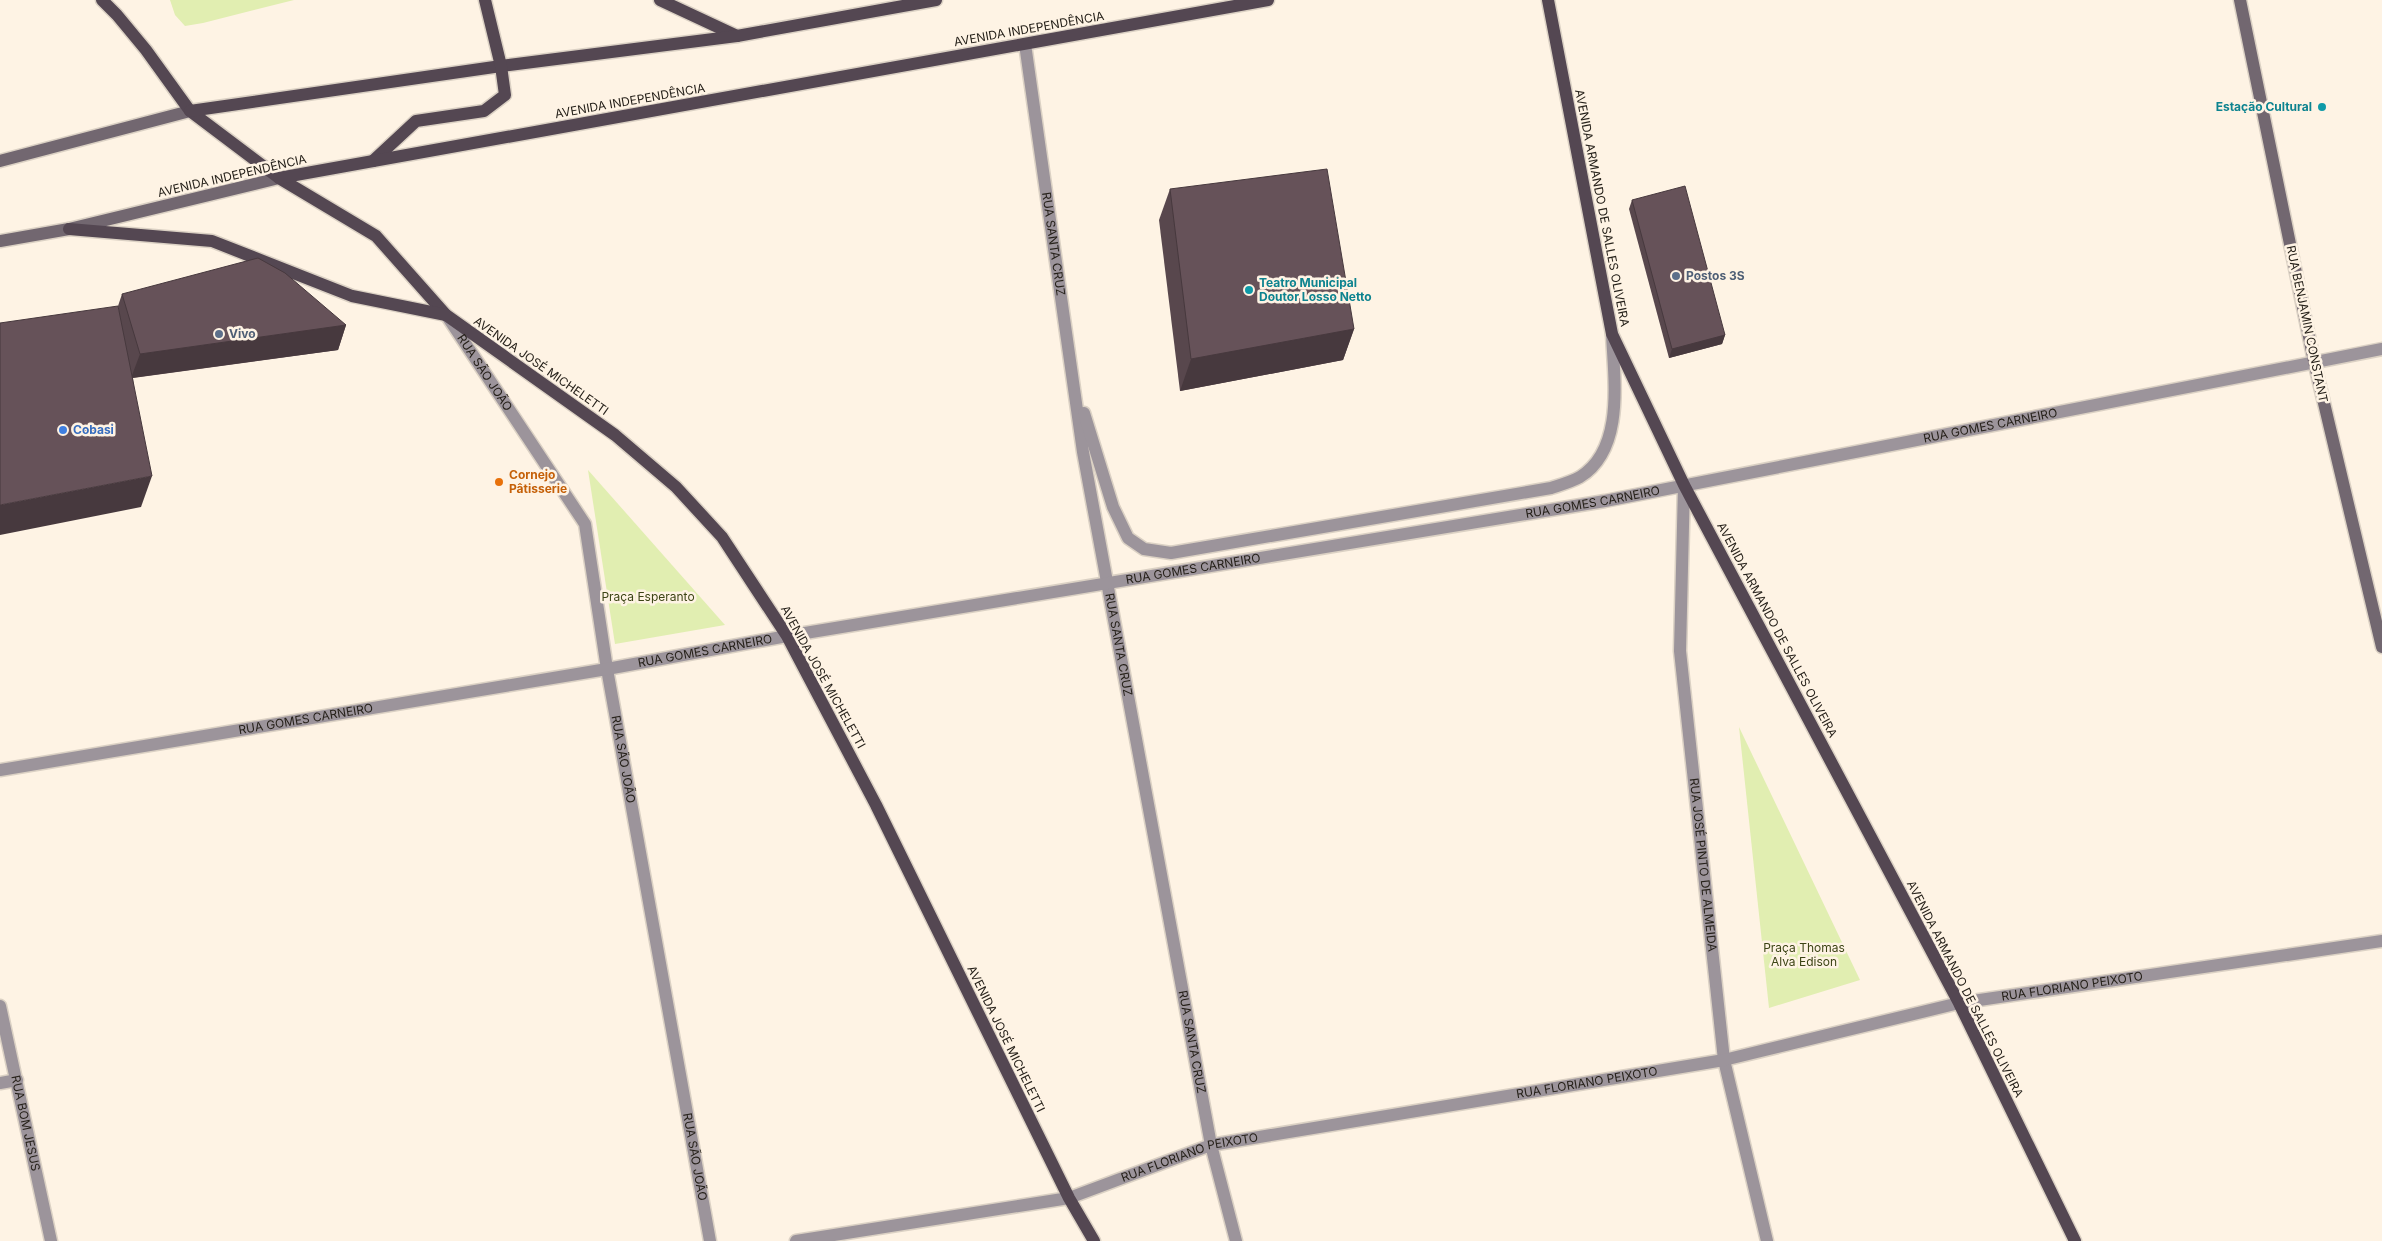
<svg xmlns="http://www.w3.org/2000/svg" width="2382" height="1241" font-family="Inter,sans-serif">
<style>
.green{fill:#e1eeb1}
.lines{fill:none;stroke-linecap:round;stroke-linejoin:round}
.street-casing{stroke:#dbd1c4;stroke-width:15}
.secondary-casing{stroke:#dbd1c4;stroke-width:15}
.primary-casing{stroke:#dbd1c4;stroke-width:15}
.street{stroke:#9c949b;stroke-width:12}
.secondary{stroke:#726770;stroke-width:12}
.primary{stroke:#544752;stroke-width:12}
.wall{fill:#58474d}
.shaded-wall{fill:#47393e}
.building{fill:#665259;stroke:#47393e}
.culture-dot{fill:#0f9aa8;stroke:#fef3e4;stroke-width:2}
.service-dot{fill:#5c6f8a;stroke:#fef3e4;stroke-width:2}
.shop-dot{fill:#3f7fe0;stroke:#fef3e4;stroke-width:2}
.food-dot{fill:#e8710a;stroke:#fef3e4;stroke-width:2}
.labels{text-anchor:middle;stroke-width:5;stroke-linejoin:round;paint-order:stroke}
.street-label{font-size:12px;fill:#26211a;stroke:#fef3e4}
.culture-label{font-size:12px;font-weight:bold;fill:#0d838f;stroke:#fef3e4;text-anchor:end}
.service-label{font-size:12px;font-weight:bold;fill:#4e5e75;stroke:#fef3e4;text-anchor:start}
.shop-label{font-size:12px;font-weight:bold;fill:#366cbe;stroke:#fef3e4;text-anchor:start}
.food-label{font-size:12px;font-weight:bold;fill:#c56008;stroke:#fef3e4;text-anchor:start}
.park-label{font-size:12px;fill:#3c4415;stroke:#fef3e4}
</style>
<rect width="100%" height="100%" fill="#fef3e4"/>
<g class="green">
<polygon points="170,0 294,0 203,23 185,26 175,15"/>
<polygon points="588,470 725,625 615,644"/>
<polygon points="1739,727 1860,980 1769,1008"/>
</g>
<g class="lines">
<defs>
<g id="street">
<path id="s1" d="M 1025,44 L 1083,452 L 1211,1145 L 1236,1241"/>
<path id="s2" d="M 447,316 L 585,524 L 607,669 L 710,1241"/>
<path d="M 1084,413 L 1113,507 L 1128,538 L 1144,549 L 1171,553 L 1551,488 C 1560,485 1571,482 1580,477 C 1625,449 1614,379 1612,334"/>
<path id="s3" d="M 1684,485 L 1680,651 L 1724,1060 L 1767,1241"/>
<path id="s4" d="M 0,770 L 607,669 L 787,636 L 1605,501 L 2382,349"/>
<path id="s5" d="M 0,1006 L 51,1241"/>
<polyline points="0,1083 17,1080"/>
<path id="s6" d="M 796,1241 L 1069,1198 L 1211,1145 L 1724,1060 L 1959,1003 L 2382,941"/>
</g>
<g id="secondary">
<polyline points="2240,0 2314,361 2382,647"/>
<polyline points="0,161 190,111"/>
<polyline points="0,241 69,229 279,178"/>
</g>
<g id="primary">
<polyline points="102,0 117,15 146,50 190,111 279,178 376,236 446,315 615,435 676,487 722,537 787,636 876,805 1069,1198 1094,1241"/>
<polyline points="660,0 737,36"/>
<polyline points="1548,0 1612,334 1684,485 1959,1003 2075,1241"/>
<polyline points="190,111 501,66 737,36 936,0"/>
<polyline points="373,161 416,121 484,111 505,95 501,66 485,0"/>
<polyline points="279,178 1268,0"/>
<polyline points="69,229 212,241 352,296 446,315"/>
</g>
</defs>
<use href="#street" class="street-casing"/>
<use href="#secondary" class="secondary-casing"/>
<use href="#primary" class="primary-casing"/>
<use href="#street" class="street"/>
<use href="#secondary" class="secondary"/>
<use href="#primary" class="primary"/>
</g>
<g class="wall">
<polygon points="1170,189 1354,329 1343,360 1180,391 1159,220"/>
<polygon points="1632,200 1725,335 1722,344 1669,358 1629,209"/>
<polygon points="122,294 346,325 338,350 133,378 141,507 118,306"/>
</g>
<g class="shaded-wall">
<polygon points="346,325 338,350 131,378 140,354"/>
<polygon points="1354,329 1343,360 1180,391 1191,359"/>
<polygon points="1725,335 1722,344 1669,358 1672,349"/>
<polygon points="152,476 141,507 0,535 0,505"/>
</g>
<g class="building">
<polygon points="1327,169 1354,329 1191,359 1170,189"/>
<polygon points="1685,186 1725,335 1672,349 1632,200"/>
<polygon points="258,258 285,273 346,325 140,354 122,294"/>
<polygon points="118,306 152,476 0,505 0,323"/>
</g>
<g class="culture-dot">
<circle cx="2322" cy="107" r="5"/>
<circle cx="1249" cy="290" r="5"/>
</g>
<g class="service-dot">
<circle cx="1676" cy="276" r="5"/>
<circle cx="219" cy="334" r="5"/>
</g>
<circle class="shop-dot" cx="63" cy="430" r="5"/>
<circle class="food-dot" cx="499" cy="482" r="5"/>
<g class="labels">
<g class="street-label">
<text transform="translate(1029 29) rotate(-10)" y="4">AVENIDA INDEPENDÊNCIA</text>
<text transform="translate(630 101) rotate(-10)" y="4">AVENIDA INDEPENDÊNCIA</text>
<text transform="translate(232 176) rotate(-13)" y="4">AVENIDA INDEPENDÊNCIA</text>
<text transform="translate(1602 208) rotate(79)" y="4">AVENIDA ARMANDO DE SALLES OLIVEIRA</text>
<text dy="4" stroke="none"><textPath href="#s1" startOffset="202">RUA SANTA CRUZ</textPath></text>
<text transform="translate(2307 324) rotate(78)" y="4">RUA BENJAMIN CONSTANT</text>
<text transform="translate(541 366) rotate(35)" y="4">AVENIDA JOSÉ MICHELETTI</text>
<text dy="4" stroke="none"><textPath href="#s2" startOffset="68">RUA SÃO JOÃO</textPath></text>
<text dy="4" stroke="none"><textPath href="#s4" startOffset="2020">RUA GOMES CARNEIRO</textPath></text>
<text dy="4" stroke="none"><textPath href="#s4" startOffset="1615">RUA GOMES CARNEIRO</textPath></text>
<text dy="4" stroke="none"><textPath href="#s4" startOffset="1210">RUA GOMES CARNEIRO</textPath></text>
<text transform="translate(1777 630) rotate(62)" y="4">AVENIDA ARMANDO DE SALLES OLIVEIRA</text>
<text dy="4" stroke="none"><textPath href="#s1" startOffset="608">RUA SANTA CRUZ</textPath></text>
<text dy="4" stroke="none"><textPath href="#s4" startOffset="715">RUA GOMES CARNEIRO</textPath></text>
<text transform="translate(823 677) rotate(61)" y="4">AVENIDA JOSÉ MICHELETTI</text>
<text dy="4" stroke="none"><textPath href="#s4" startOffset="310">RUA GOMES CARNEIRO</textPath></text>
<text dy="4" stroke="none"><textPath href="#s2" startOffset="488">RUA SÃO JOÃO</textPath></text>
<text dy="4" stroke="none"><textPath href="#s3" startOffset="381">RUA JOSÉ PINTO DE ALMEIDA</textPath></text>
<text dy="4" stroke="none"><textPath href="#s6" startOffset="1304">RUA FLORIANO PEIXOTO</textPath></text>
<text transform="translate(1965 989) rotate(63)" y="4">AVENIDA ARMANDO DE SALLES OLIVEIRA</text>
<text transform="translate(1006 1039) rotate(64)" y="4">AVENIDA JOSÉ MICHELETTI</text>
<text dy="4" stroke="none"><textPath href="#s1" startOffset="1012">RUA SANTA CRUZ</textPath></text>
<text dy="4" stroke="none"><textPath href="#s6" startOffset="809">RUA FLORIANO PEIXOTO</textPath></text>
<text dy="4" stroke="none"><textPath href="#s5" startOffset="120">RUA BOM JESUS</textPath></text>
<text dy="4" stroke="none"><textPath href="#s2" startOffset="892">RUA SÃO JOÃO</textPath></text>
<text dy="4" stroke="none"><textPath href="#s6" startOffset="404">RUA FLORIANO PEIXOTO</textPath></text>
</g>
<g class="culture-label">
<text x="2312" y="111">Estação Cultural</text>
<text x="1259" y="287" text-anchor="start">Teatro Municipal<tspan x="1259" dy="14">Doutor Losso Netto</tspan></text>
</g>
<g class="service-label">
<text x="1686" y="280">Postos 3S</text>
<text x="229" y="338">Vivo</text>
</g>
<g class="shop-label">
<text x="73" y="434">Cobasi</text>
</g>
<g class="food-label">
<text x="509" y="479">Cornejo<tspan x="509" dy="14">Pâtisserie</tspan></text>
</g>
<g class="park-label">
<text x="648" y="601">Praça Esperanto</text>
<text x="1804" y="952">Praça Thomas<tspan x="1804" dy="14">Alva Edison</tspan></text>
</g>
</g>
</svg>
